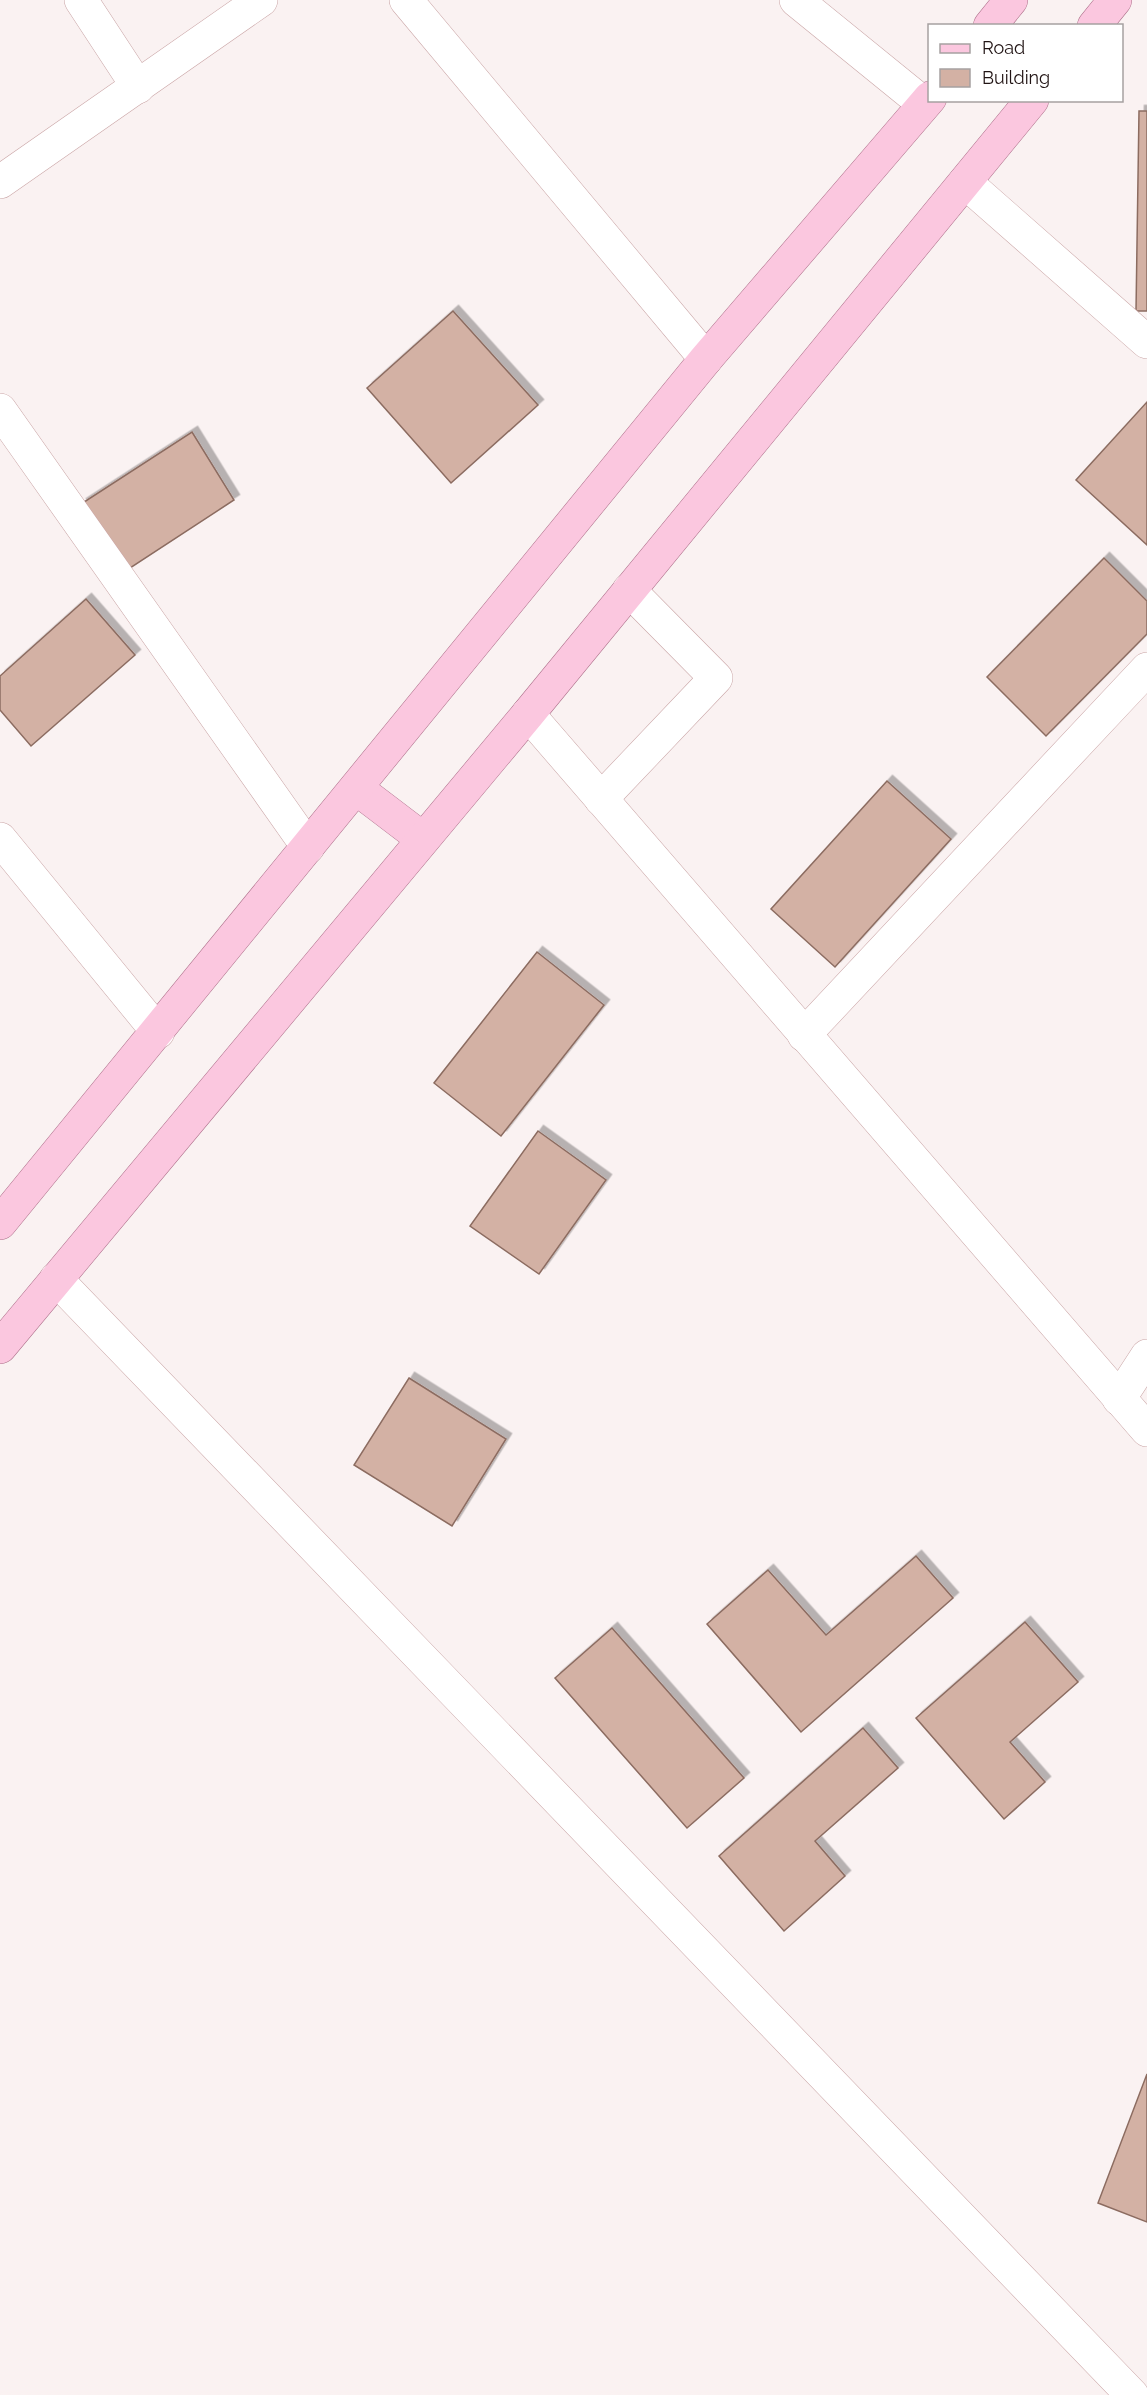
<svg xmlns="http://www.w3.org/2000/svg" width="1147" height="2395" font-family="Raleway,sans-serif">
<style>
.building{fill:#d3b1a4;stroke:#8c6c61;stroke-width:1.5;filter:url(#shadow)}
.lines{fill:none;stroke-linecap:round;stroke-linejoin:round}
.minor-casing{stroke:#caa5a6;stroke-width:34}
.major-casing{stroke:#ad708a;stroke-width:34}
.minor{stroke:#fff;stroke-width:33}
.major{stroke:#fbc7df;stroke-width:33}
</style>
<defs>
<filter id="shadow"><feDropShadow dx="5.5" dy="-5.5" stdDeviation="0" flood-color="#0004"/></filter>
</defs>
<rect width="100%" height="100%" fill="#faf2f2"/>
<g class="building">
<polygon points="1139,111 1147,111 1147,311 1136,311"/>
<polygon points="453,311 538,405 451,483 367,388"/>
<polygon points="1147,402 1147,545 1076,480"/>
<polygon points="192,432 234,500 124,572 81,504"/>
<polygon points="1104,558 1147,601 1147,634 1046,736 987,677"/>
<polygon points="86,599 135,655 31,746 0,710 0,676"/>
<polygon points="887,781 951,839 835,967 771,909"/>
<polygon points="537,952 604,1005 501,1136 434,1083"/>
<polygon points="538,1131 606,1180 539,1274 470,1226"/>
<polygon points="409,1378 506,1439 452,1526 354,1465"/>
<polygon points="916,1556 953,1598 801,1732 707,1624 768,1570 826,1635"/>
<polygon points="1025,1622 1078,1682 1010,1742 1045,1782 1004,1819 916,1718"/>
<polygon points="612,1628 744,1778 687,1828 555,1678"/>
<polygon points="863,1728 898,1768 815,1841 845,1876 784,1931 719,1856"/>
<polygon points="1147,2074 1147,2222 1098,2203"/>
</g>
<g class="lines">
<defs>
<g id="minor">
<polyline points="81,0 138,87"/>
<polyline points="406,0 706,359"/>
<polyline points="796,0 924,104"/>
<polyline points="0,182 261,0"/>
<polyline points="965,182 1147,342"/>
<polyline points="0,410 308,847"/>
<polyline points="528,714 1147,1430"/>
<polyline points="601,799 716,678 629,590"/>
<polyline points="0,839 158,1032"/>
<polyline points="804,1035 1147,669"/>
<polyline points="56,1279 1132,2395"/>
<polyline points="1119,1399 1147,1356"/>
</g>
<g id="major">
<polyline points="990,26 1011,0"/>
<polyline points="1094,26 1115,0"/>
<polyline points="356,788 423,839"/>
<polyline points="0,1223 706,359 930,98"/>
<polyline points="0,1347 528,714 1032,100"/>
</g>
</defs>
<use href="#minor" class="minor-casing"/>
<use href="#major" class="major-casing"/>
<use href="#minor" class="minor"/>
<use href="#major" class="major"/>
</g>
<rect x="928" y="24" width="195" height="78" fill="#ffffff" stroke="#a6a1a1" stroke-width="1.5"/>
<rect x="940" y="44" width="30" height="9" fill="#fbc7df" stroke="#a6a1a1" stroke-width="1.5"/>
<text x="982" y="54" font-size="18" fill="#211414">Road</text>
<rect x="940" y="69" width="30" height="18" fill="#d3b1a4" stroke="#a6a1a1" stroke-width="1.5"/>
<text x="982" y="84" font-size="18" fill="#211414">Building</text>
</svg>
